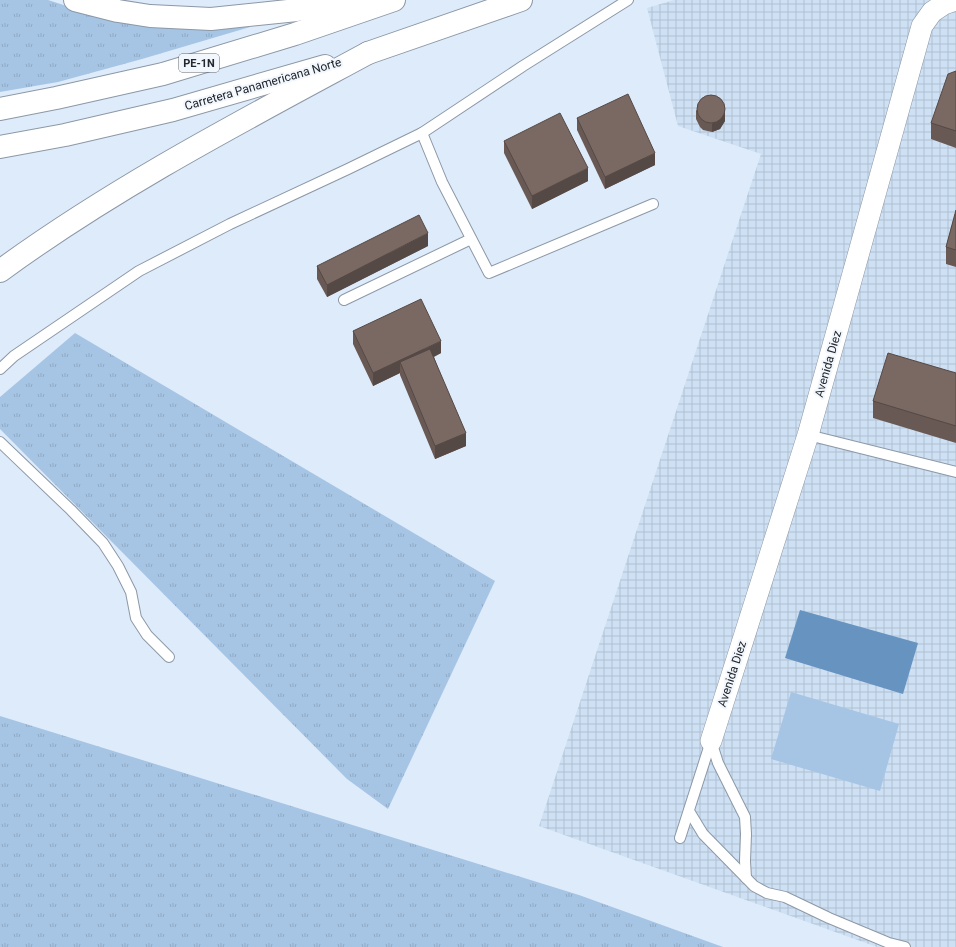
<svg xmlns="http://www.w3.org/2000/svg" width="956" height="947" font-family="Roboto,sans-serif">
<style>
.industrial{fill:url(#industrial-grid)}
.grass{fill:url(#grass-tufts)}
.pitch{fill:#a6c5e5}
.water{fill:#6793c0}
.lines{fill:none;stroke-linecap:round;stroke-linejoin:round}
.service-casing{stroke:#8c98a6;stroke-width:12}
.minor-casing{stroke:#8c98a6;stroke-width:22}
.trunk-casing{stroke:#8c98a6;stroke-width:24}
.motorway-casing{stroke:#8c98a6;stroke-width:24}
.service{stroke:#fff;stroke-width:10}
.minor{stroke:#fff;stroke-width:21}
.trunk{stroke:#fff;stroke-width:22}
.motorway{stroke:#fff;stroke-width:22}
.wall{fill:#695955}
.shaded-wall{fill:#554945}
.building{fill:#7a6863;stroke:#554945}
.labels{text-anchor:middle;stroke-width:4;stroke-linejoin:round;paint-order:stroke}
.shield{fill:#f2f7fd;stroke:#61666c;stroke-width:1}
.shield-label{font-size:11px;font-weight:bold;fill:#23282e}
.street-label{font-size:12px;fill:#23282e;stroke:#f2f7fd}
</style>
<defs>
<pattern id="industrial-grid" width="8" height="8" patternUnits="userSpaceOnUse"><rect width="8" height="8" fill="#cee0f4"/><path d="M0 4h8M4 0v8" fill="none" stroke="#b1c0d2"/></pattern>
<pattern id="grass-tufts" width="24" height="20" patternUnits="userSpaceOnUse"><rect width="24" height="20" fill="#a6c5e5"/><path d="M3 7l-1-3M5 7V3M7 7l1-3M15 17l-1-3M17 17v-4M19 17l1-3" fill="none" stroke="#8fa9c5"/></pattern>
</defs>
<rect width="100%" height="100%" fill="#deebfa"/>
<polygon class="industrial" points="674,0 956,0 956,947 877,947 539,826 761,154 678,126 647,8"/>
<g class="grass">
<polygon points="0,0 48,0 107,19 165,28 250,27 142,59 58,82 0,92"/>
<polygon points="75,333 495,581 388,809 347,779 0,429 0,397"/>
<polygon points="0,716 579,895 723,947 0,947"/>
</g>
<polygon class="pitch" points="791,692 899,724 880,791 771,759"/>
<polygon class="water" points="800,610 918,643 903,694 785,658"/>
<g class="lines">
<defs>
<g id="service">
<polyline points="422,133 442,182 489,273 653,204"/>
<polyline points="344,300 471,239"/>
<polyline points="0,369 14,356 139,271 230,224 348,169 422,133 523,66 628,0"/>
<polyline points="808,435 956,472"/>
<polyline points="0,442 71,510 103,543 118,566 131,592 136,618 147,635 169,657"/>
<polyline points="711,741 718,763 745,817 746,834 745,861 746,878"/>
<polyline points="689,811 703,834 754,886 767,893 785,897 829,918 889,943 905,947"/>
<polyline points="680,838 711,741"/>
</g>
<polyline id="minor" points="711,741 808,435 922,26 932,12 944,4 956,0"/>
<polyline id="trunk" points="368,53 521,0"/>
<g id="motorway">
<polyline points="75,0 118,11 150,16 211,19 297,10 361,0"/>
<polyline points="0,109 56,98 163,74 295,34 394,0"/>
<polyline points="0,147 65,135 173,110 325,66"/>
<path d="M 0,271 C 115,187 242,121 368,53"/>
</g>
</defs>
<use href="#service" class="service-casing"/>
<use href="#minor" class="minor-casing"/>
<use href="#trunk" class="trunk-casing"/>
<use href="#motorway" class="motorway-casing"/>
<use href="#service" class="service"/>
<use href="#minor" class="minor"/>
<use href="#trunk" class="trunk"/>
<use href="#motorway" class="motorway"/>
</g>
<g class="wall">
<polygon points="956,71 956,148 931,139 931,123"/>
<polygon points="696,110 725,121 720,129 712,132 703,130 700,127 696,119"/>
<polygon points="577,118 655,165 605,189 577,130"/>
<polygon points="504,141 588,181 532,209 504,153"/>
<polygon points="956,210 956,267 946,264 946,247"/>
<polygon points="428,246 327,297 317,279 317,266"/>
<polygon points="353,331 441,353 434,357 466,446 435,459 400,375 400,373 373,386 353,344"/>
<polygon points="956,373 956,443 873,418 873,401"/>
</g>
<g class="shaded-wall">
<polygon points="725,112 725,121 720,129 712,132 712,124"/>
<polygon points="655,153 655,165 605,189 605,177"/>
<polygon points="588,168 588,181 532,209 532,196"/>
<polygon points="428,233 428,246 327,297 327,285"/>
<polygon points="441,341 441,353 404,371 400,362 400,373 373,386 373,373"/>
<polygon points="466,433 466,446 435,459 435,446"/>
</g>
<g class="building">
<polygon points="956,71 956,131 931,123 948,74"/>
<polygon points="628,94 655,153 605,177 577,118"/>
<circle cx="711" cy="109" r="14"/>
<polygon points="560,113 588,168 532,196 504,141"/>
<polygon points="956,210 956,250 946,247"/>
<polygon points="419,215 428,233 327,285 317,266"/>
<polygon points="421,299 441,341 373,373 353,331"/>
<polygon points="430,349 466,433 435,446 400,362"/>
<polygon points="888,353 956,373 956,426 873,401"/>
</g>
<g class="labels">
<rect class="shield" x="179" y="54" width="40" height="18" rx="3"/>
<g class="shield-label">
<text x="199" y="67">PE-1N</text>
</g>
<g class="street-label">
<text transform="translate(263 84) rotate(-16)" y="4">Carretera Panamericana Norte</text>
<text transform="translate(828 364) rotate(-74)" y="4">Avenida Diez</text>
<text transform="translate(732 674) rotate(-72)" y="4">Avenida Diez</text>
</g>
</g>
</svg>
